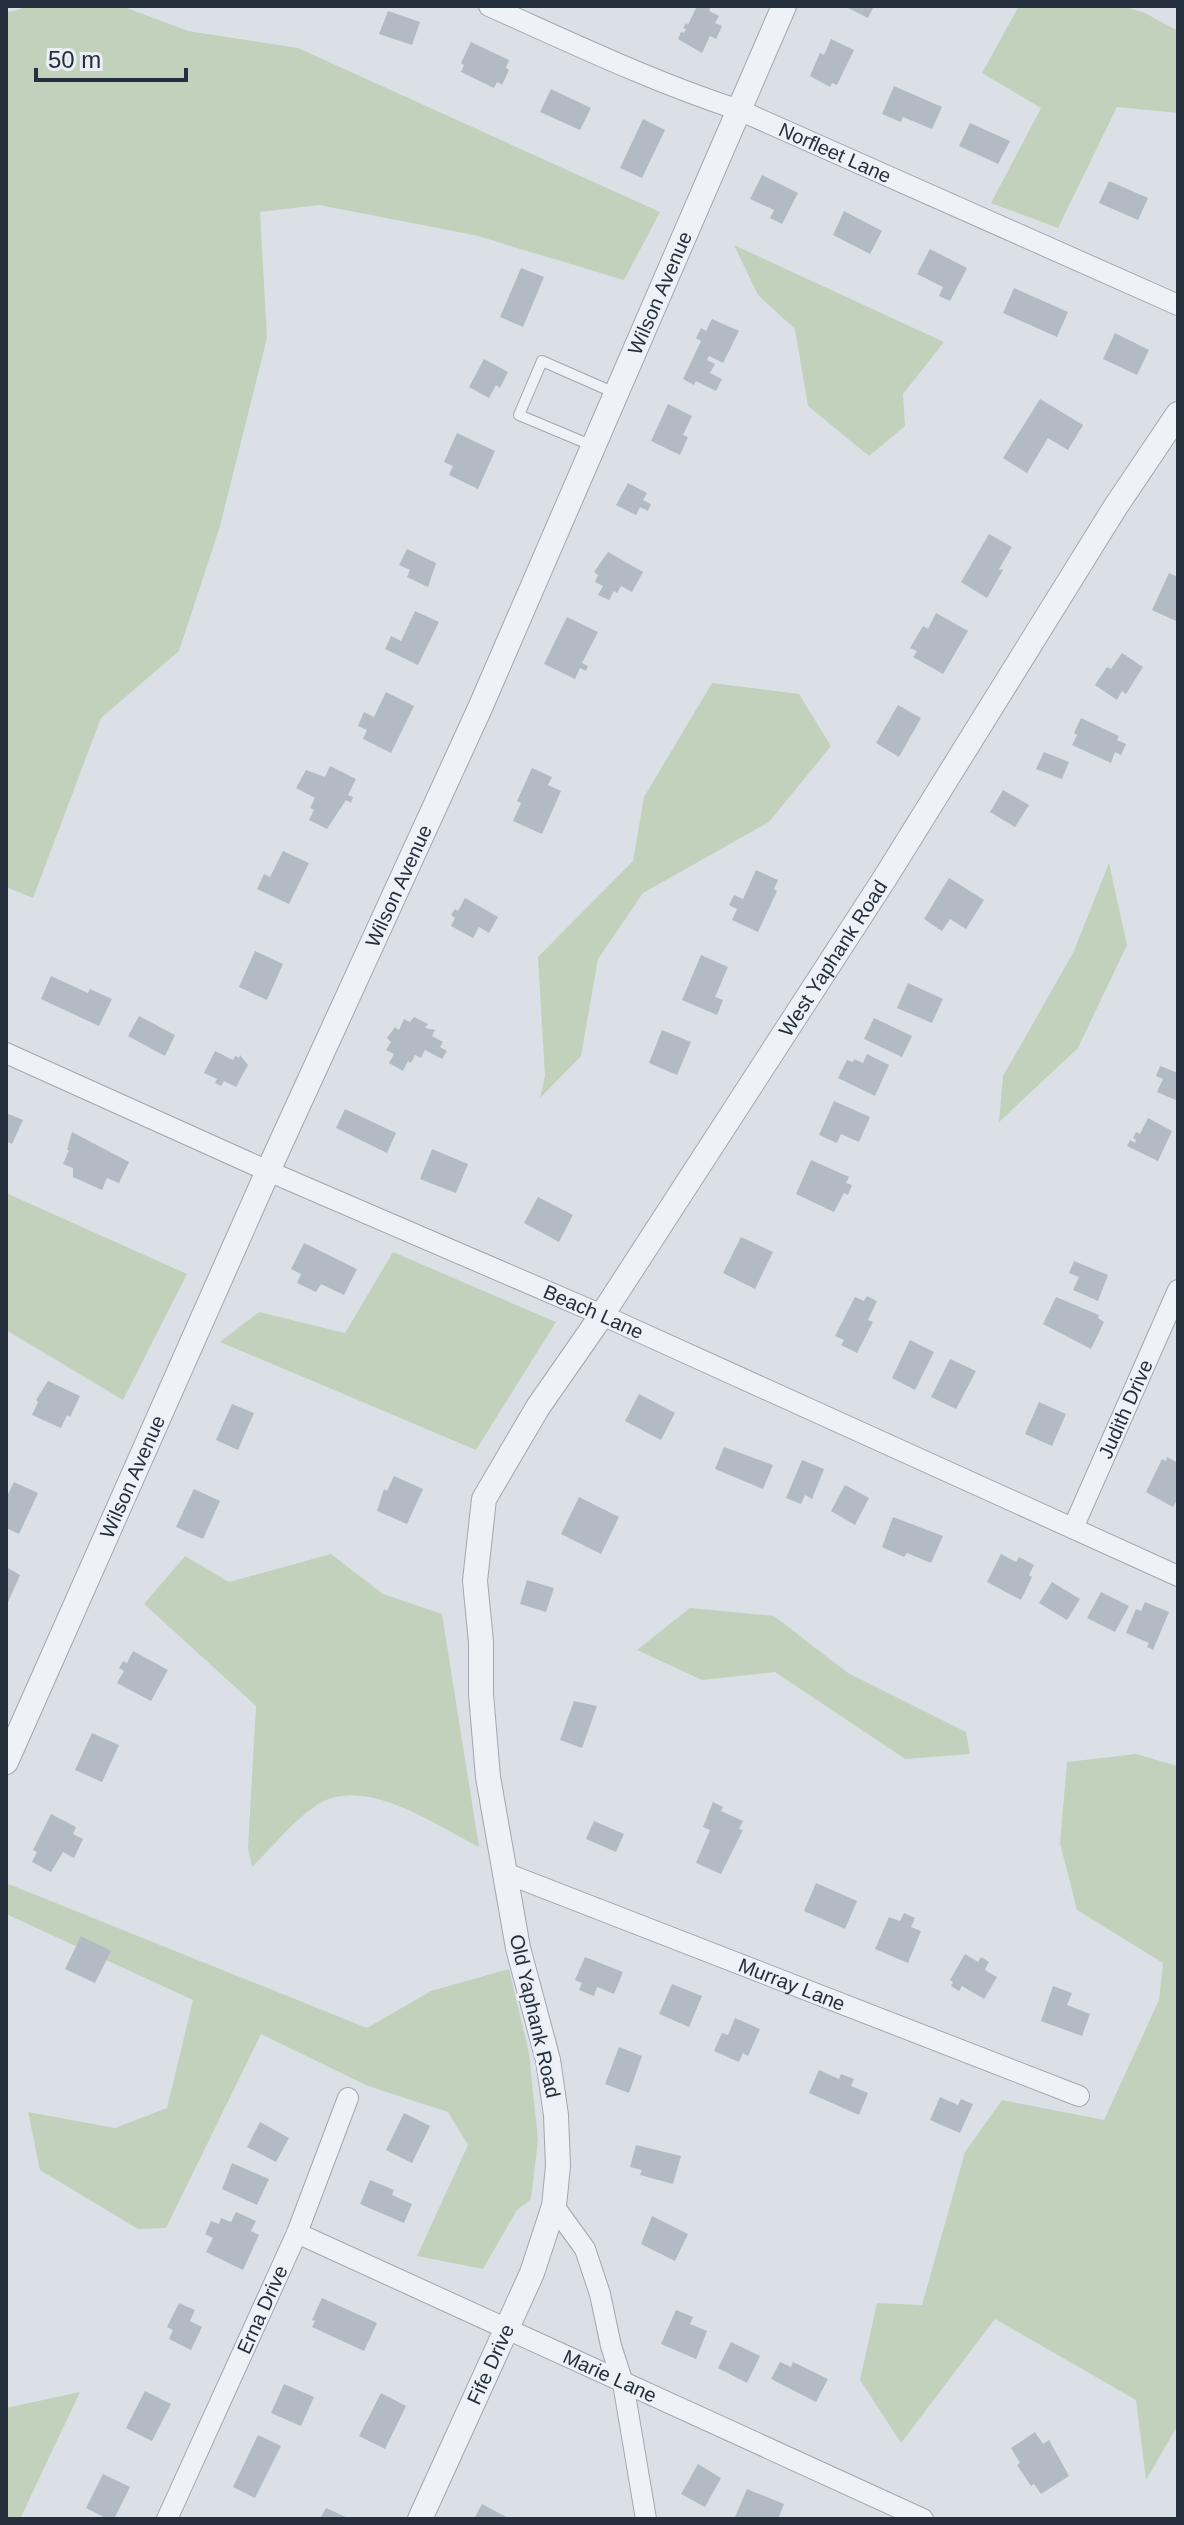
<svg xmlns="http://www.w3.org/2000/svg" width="1184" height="2525" font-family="Helvetica,sans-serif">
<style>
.green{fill:#c2d1bc}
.building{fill:#b2bac4}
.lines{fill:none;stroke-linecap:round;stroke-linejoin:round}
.service-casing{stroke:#a1a7b1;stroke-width:12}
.minor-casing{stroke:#a1a7b1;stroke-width:22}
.tertiary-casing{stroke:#a1a7b1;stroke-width:26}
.service{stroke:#eef1f5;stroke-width:10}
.minor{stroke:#eef1f5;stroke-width:20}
.tertiary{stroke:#eef1f5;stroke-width:24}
.labels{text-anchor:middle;stroke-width:6;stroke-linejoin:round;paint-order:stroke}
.street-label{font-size:20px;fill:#252f3e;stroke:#ebeff5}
</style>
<rect width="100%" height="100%" fill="#dbe0e7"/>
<g class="green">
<polygon points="27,6 122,6 188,31 298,48 660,212 624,280 474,235 319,205 260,212 267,338 220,526 179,651 101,718 33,898 6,887 6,12 15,11"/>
<polygon points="1019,6 1123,6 1145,13 1178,31 1178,113 1117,107 1058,228 991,203 1041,108 982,73"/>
<polygon points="734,245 944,342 903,394 905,426 869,456 808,406 795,329 758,295"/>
<polygon points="712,683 799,694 831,746 769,822 643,893 598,959 581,1056 540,1098 545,1076 538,957 633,861 644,797"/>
<polygon points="1109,863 1127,945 1078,1048 999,1122 1003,1076 1073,953"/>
<polygon points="6,1193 187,1274 123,1400 6,1330"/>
<polygon points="393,1252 556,1322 476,1450 220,1342 259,1312 345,1333"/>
<path d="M 331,1554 L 383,1594 L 442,1614 L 479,1847 C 434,1825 362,1772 314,1807 C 291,1823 272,1848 252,1867 L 248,1848 L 256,1706 L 144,1604 L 185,1556 L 229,1582 Z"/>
<polygon points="690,1608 774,1616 848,1673 966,1732 970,1754 905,1759 775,1672 702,1680 637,1650"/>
<polygon points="1136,1754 1178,1766 1178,2425 1146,2480 1136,2400 995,2319 901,2443 860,2380 877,2303 922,2305 965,2152 1002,2100 1104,2120 1159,2000 1163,1963 1077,1910 1060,1843 1067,1762"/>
<polygon points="6,1883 367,2028 431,1991 509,1969 529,2053 538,2140 531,2199 517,2210 483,2269 417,2256 468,2145 448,2112 368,2086 261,2034 166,2228 138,2229 40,2170 28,2112 115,2128 167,2108 193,2000 6,1914"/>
<polygon points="80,2392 20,2519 6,2519 6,2408"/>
</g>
<g class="building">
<polygon points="697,6 703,8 705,6 711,6 709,11 719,16 715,23 722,26 716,39 710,36 702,53 678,39 681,32 684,33 686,29 683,28 686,23 688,25"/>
<polygon points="844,6 874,6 868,18"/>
<polygon points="388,11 420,22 412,45 379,34"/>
<polygon points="831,39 854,50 837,85 832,83 830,87 810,76 820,53 824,55"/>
<polygon points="471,42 509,60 506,68 509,70 502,85 497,82 494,88 461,72 464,65 461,63"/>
<polygon points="894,86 942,107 932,129 903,117 901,122 882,114"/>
<polygon points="551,89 591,108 580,130 540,112"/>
<polygon points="643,119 665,130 642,178 620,168"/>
<polygon points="970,123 1010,141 998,164 959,146"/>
<polygon points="762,175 798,193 782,224 770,218 774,210 750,199"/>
<polygon points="1109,181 1148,198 1138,220 1099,203"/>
<polygon points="844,211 882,231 870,254 833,235"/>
<polygon points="930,249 967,268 950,301 939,296 943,287 917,274"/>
<polygon points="521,268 544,277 523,327 500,317"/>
<polygon points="1014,288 1068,312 1057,337 1003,313"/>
<polygon points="712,319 739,331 723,363 709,356 707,360 715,364 710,373 722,379 716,391 696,381 694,385 683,379 701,341 696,338 701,328 706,331"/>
<polygon points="1115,333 1149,350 1137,375 1103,359"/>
<polygon points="484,359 508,372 500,388 496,385 489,398 469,387"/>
<polygon points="1040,399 1083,425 1068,450 1048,438 1027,473 1003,458"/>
<polygon points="668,404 692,416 683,435 688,437 680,455 651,441"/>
<polygon points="457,433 495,451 478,489 449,475 453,466 444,462"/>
<polygon points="628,483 647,493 643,500 651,504 648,511 640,507 636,515 616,505"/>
<polygon points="989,534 1012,547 999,569 1003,570 987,598 961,582"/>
<polygon points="407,549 436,563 428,587 407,577 410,570 399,565"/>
<polygon points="608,552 643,572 632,592 621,586 617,593 614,591 609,600 598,595 603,586 595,582 598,575 594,572"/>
<polygon points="1169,573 1178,577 1178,622 1152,610"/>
<polygon points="415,611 439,622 418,665 385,649 391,636 401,641"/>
<polygon points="936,613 968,631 943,674 913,657 917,651 910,648 923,626 928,629"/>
<polygon points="567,617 598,632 582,663 588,666 586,671 580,668 575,679 544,664"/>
<polygon points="1122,653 1143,667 1126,694 1122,691 1117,700 1095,685 1107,667 1111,669"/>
<polygon points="386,692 414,706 391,753 363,739 367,730 358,726 364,712 374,717"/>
<polygon points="898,705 921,718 899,757 876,743"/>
<polygon points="1081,718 1119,736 1117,740 1126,744 1121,755 1115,752 1111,763 1072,745 1077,735 1074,733"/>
<polygon points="1044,752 1069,762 1062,779 1036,769"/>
<polygon points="330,766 356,779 348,795 353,797 351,803 346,800 327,829 309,820 314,810 310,808 315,798 296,788 306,770 325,777"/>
<polygon points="532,768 552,777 548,785 561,791 542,834 513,821 521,803 517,801"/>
<polygon points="1003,790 1029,805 1015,827 990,812"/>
<polygon points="283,851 309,863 289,904 257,889 264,874 270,877"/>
<polygon points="756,870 778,880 774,889 777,891 758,932 732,920 737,909 729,905 734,895 743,899"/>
<polygon points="949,878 984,900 966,929 950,919 942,931 924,919"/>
<polygon points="465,898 498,917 489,933 479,927 473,938 451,926 455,918 451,915 455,909 458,911"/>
<polygon points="255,951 283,964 267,1000 239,987"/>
<polygon points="701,955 728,967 715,997 723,1000 717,1015 682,1000"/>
<polygon points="51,976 88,993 90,989 112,999 99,1026 41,999"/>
<polygon points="908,983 943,999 932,1023 897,1008"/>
<polygon points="139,1016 175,1035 165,1056 128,1036"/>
<polygon points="414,1017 428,1024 425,1028 435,1030 432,1036 443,1042 440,1047 447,1051 442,1059 425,1050 421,1058 415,1055 411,1063 408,1061 403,1071 389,1063 394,1054 386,1050 391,1042 387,1038 395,1027 399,1030 404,1019 410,1022"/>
<polygon points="874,1018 912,1036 902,1057 864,1039"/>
<polygon points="662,1030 691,1042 677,1075 649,1063"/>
<polygon points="215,1051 233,1060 235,1056 239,1058 240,1055 248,1065 236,1087 224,1081 221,1086 215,1083 217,1079 204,1073"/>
<polygon points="867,1054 889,1065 875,1096 838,1078 847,1060 853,1062 854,1059 863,1063"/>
<polygon points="1160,1066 1178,1073 1178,1101 1157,1092 1163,1079 1156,1076"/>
<polygon points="834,1101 870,1117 859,1142 841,1134 837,1143 819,1135"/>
<polygon points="345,1109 396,1133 387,1153 336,1128"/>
<polygon points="6,1113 23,1120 12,1144 6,1141"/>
<polygon points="1148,1118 1172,1131 1158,1161 1127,1146 1130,1140 1135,1143 1136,1140 1133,1138 1136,1132 1140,1134"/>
<polygon points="72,1132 129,1162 119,1183 107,1178 102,1190 73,1177 73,1168 63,1164 69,1150 67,1150"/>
<polygon points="432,1149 468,1164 456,1193 420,1179"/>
<polygon points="811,1160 849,1177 846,1183 852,1185 848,1195 844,1193 834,1212 796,1194"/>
<polygon points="538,1197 573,1215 559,1242 524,1223"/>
<polygon points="741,1237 773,1252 755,1289 723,1273"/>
<polygon points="304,1243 357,1269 344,1295 321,1284 316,1292 297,1283 301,1274 291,1269"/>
<polygon points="1074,1261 1108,1275 1098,1301 1073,1290 1079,1277 1069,1273"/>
<polygon points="867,1296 877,1301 868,1320 873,1322 857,1353 841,1345 844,1340 835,1336 855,1297 864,1301"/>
<polygon points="1056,1297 1099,1315 1098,1318 1104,1322 1091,1349 1043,1324"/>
<polygon points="910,1340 934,1352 915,1390 892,1378"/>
<polygon points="950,1359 976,1371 956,1409 931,1397"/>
<polygon points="48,1381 80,1396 70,1417 67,1415 61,1428 32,1415 38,1402 36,1400"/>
<polygon points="639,1394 675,1413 661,1440 625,1421"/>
<polygon points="1039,1402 1066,1414 1052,1446 1025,1434"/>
<polygon points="232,1404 254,1413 238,1450 216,1440"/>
<polygon points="724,1447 773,1465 763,1489 715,1469"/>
<polygon points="1167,1457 1178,1463 1178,1498 1173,1507 1146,1492 1162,1459 1166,1461"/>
<polygon points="802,1460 824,1469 812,1499 805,1495 801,1504 786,1498"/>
<polygon points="394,1476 423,1489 407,1524 377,1511 384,1489 387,1491"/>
<polygon points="14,1482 38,1493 19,1534 6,1528 6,1493 8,1494"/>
<polygon points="845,1485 869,1498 855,1525 831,1511"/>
<polygon points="194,1489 220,1501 203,1539 176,1527"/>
<polygon points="579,1497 619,1517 601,1554 561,1534"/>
<polygon points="893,1517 943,1536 931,1563 907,1553 904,1557 882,1547"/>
<polygon points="1001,1554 1016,1562 1019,1557 1034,1565 1029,1575 1032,1577 1021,1600 987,1582"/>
<polygon points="6,1567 20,1575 6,1607"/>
<polygon points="527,1580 554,1588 546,1612 520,1604"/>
<polygon points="1052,1582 1080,1599 1067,1620 1039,1603"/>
<polygon points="1101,1592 1129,1606 1115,1632 1087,1618"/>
<polygon points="1145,1602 1169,1612 1153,1650 1147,1647 1149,1643 1126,1633 1136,1609 1141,1611"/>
<polygon points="133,1651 168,1670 151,1701 117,1683 124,1671 119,1668 123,1661 127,1663"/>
<polygon points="574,1701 597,1706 582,1748 560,1740"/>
<polygon points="92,1733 119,1745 102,1782 75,1770"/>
<polygon points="713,1802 723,1807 721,1811 743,1821 739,1829 743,1830 721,1874 696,1863 710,1830 703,1827"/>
<polygon points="51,1814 76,1827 73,1834 83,1839 74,1858 63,1852 51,1872 32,1862 37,1852 33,1850"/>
<polygon points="594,1821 624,1834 616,1852 586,1839"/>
<polygon points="816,1883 857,1901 845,1929 804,1911"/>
<polygon points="904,1913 915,1918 911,1927 921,1931 908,1963 875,1949 889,1917 900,1921"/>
<polygon points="81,1936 111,1951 95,1983 65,1969"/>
<polygon points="965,1954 978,1962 981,1957 989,1962 985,1970 997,1977 984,1999 962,1986 959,1991 951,1986 953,1982 950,1980"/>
<polygon points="585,1957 623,1972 614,1994 597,1987 594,1996 579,1990 582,1983 575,1980"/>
<polygon points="672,1984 702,1996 689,2027 659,2014"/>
<polygon points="1053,1986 1072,1993 1067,2005 1090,2014 1082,2036 1041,2021"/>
<polygon points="735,2018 760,2029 748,2056 743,2053 739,2062 714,2051 722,2033 728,2035"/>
<polygon points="619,2047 642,2056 629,2093 605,2084"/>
<polygon points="819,2070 839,2079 841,2074 854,2079 851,2086 868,2093 859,2115 809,2093"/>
<polygon points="940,2097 958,2105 961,2099 973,2104 960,2133 930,2120"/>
<polygon points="404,2113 430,2126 412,2163 386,2150"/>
<polygon points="260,2122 289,2138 276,2162 247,2147"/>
<polygon points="636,2145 681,2156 673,2184 640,2175 642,2170 630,2167"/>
<polygon points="232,2163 269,2179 257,2205 222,2189"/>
<polygon points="370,2180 394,2190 392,2195 412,2204 404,2223 360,2204"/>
<polygon points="236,2212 256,2221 251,2231 259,2235 243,2270 206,2252 213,2238 205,2234 211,2221 219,2224 221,2218 231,2222"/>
<polygon points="652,2216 688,2234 675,2261 641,2244"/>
<polygon points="322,2298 377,2323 364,2351 312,2327 315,2321 312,2320"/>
<polygon points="179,2303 195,2310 190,2321 202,2327 191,2350 169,2339 173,2330 167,2327"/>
<polygon points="676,2310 693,2317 690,2324 707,2331 696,2359 661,2344"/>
<polygon points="731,2342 760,2356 747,2383 718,2368"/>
<polygon points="780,2362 791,2367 793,2362 828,2379 816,2402 771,2379"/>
<polygon points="284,2384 314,2397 301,2426 271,2413"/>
<polygon points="145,2391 171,2404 152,2441 126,2428"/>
<polygon points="381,2393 406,2406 385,2449 359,2436"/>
<polygon points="1035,2432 1043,2444 1049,2440 1069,2476 1041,2494 1034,2484 1031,2486 1017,2465 1020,2463 1011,2448"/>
<polygon points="258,2435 281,2446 255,2498 233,2487"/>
<polygon points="698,2464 721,2478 705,2507 681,2494"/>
<polygon points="103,2474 130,2487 114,2519 108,2519 86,2508"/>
<polygon points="747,2489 784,2504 778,2519 735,2517"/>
<polygon points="482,2504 510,2519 474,2519"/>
<polygon points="326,2508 350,2519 321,2517"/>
</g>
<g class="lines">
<defs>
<polyline id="service" points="593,446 519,415 542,361 615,393"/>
<g id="minor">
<path id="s1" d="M 489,6 C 572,43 653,82 739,110 L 1178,305"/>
<path id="s2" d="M 6,1053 L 268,1171 L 602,1315 L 1178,1576"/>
<path id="s3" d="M 1073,1528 L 1178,1290"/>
<path id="s4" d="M 503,1872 L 1079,2096"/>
<polyline points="554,2206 585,2249 600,2294 611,2346 623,2383 646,2519"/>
<path id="s5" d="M 297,2233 L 923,2519"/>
<path id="s6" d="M 167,2519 L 297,2233 L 348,2098"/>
</g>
<g id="tertiary">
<path id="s7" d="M 6,1762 L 268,1171 L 480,708 L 784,6"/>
<path id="s8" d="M 420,2519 L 532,2273 L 554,2206 L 558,2166 L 556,2115 L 548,2060 L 518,1948 L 488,1777 L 481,1694 L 481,1642 L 475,1581 L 484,1499 L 538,1407 L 602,1315 L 885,878 L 1116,506 L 1178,414"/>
</g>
</defs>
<use href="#service" class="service-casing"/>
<use href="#minor" class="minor-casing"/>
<use href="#tertiary" class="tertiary-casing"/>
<use href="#service" class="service"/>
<use href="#minor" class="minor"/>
<use href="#tertiary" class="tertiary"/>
</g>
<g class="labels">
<g class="street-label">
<text dy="7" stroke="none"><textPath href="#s1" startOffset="376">Norfleet Lane</textPath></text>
<text dy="7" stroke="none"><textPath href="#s7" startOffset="1608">Wilson Avenue</textPath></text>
<text dy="7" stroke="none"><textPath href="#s7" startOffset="960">Wilson Avenue</textPath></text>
<text dy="7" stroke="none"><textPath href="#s8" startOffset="1700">West Yaphank Road</textPath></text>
<text dy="7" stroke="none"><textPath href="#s2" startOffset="642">Beach Lane</textPath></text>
<text dy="7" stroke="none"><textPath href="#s3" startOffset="130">Judith Drive</textPath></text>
<text dy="7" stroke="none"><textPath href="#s7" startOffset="312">Wilson Avenue</textPath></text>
<text dy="7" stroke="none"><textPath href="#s4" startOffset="310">Murray Lane</textPath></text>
<text transform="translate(535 2016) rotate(77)" y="7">Old Yaphank Road</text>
<text dy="7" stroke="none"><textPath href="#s6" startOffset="230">Erna Drive</textPath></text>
<text dy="7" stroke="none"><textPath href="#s8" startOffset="170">Fife Drive</textPath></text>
<text dy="7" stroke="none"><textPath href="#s5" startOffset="344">Marie Lane</textPath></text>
</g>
</g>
<rect width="1184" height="2525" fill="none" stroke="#252f3e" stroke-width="16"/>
<path d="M36 68v12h150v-12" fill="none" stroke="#252f3e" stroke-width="4"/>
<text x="48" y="68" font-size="24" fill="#252f3e" stroke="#ebeff5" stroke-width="6" paint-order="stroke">50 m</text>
</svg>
